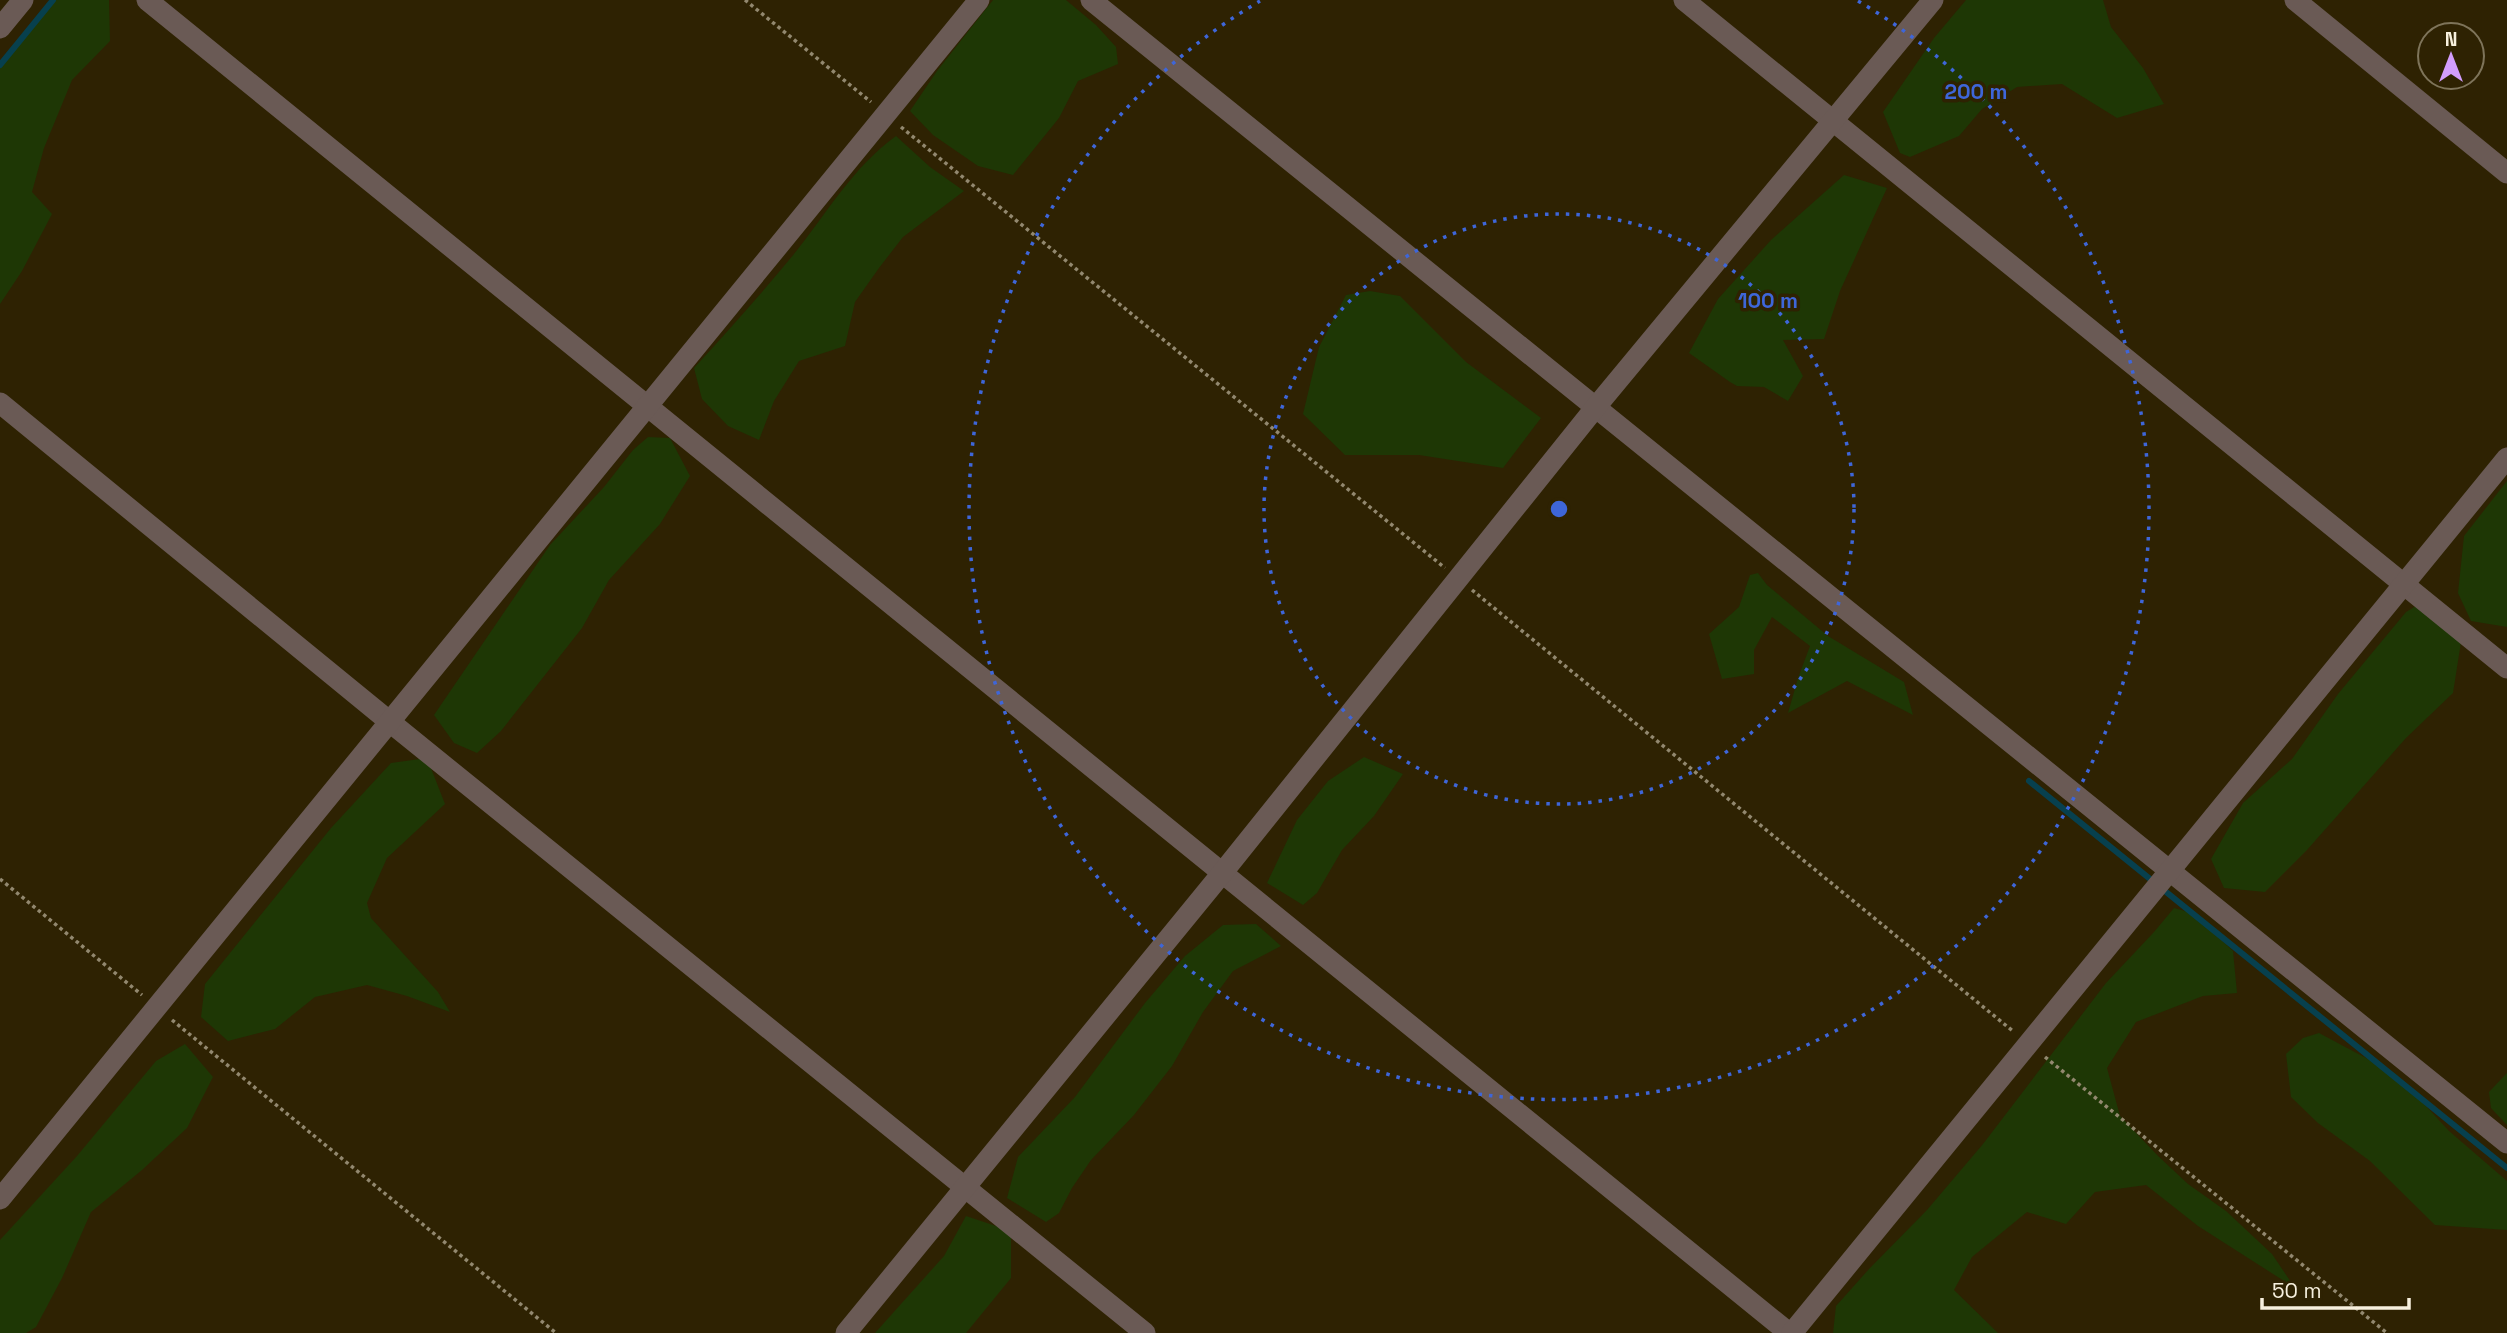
<svg xmlns="http://www.w3.org/2000/svg" width="2507" height="1333" font-family="'Space Grotesk',sans-serif">
<style>
.green{fill:#1e3705}
.lines{fill:none;stroke-linecap:round;stroke-linejoin:round}
.stream{stroke:#07404e;stroke-width:6}
.path{stroke:#92886f;stroke-width:3.5;stroke-dasharray:3.5 3.5;stroke-linecap:butt}
.minor{stroke:#6a5a55;stroke-width:21}
.ring{fill:none;stroke:#3e66d9;stroke-width:3.5;stroke-dasharray:3.5 7}
.centre{fill:#3e66d9;stroke:#2e2202;stroke-width:3.5}
.ring-label{font-size:21px;text-anchor:middle;font-weight:bold;fill:#3e66d9;stroke:#2e2202;stroke-width:7;stroke-linejoin:round;paint-order:stroke}
</style>
<rect width="100%" height="100%" fill="#2e2202"/>
<g class="green">
<polygon points="55,0 109,0 110,41 72,80 44,148 32,192 52,214 22,271 0,304 0,68"/>
<polygon points="993,0 1066,0 1096,25 1116,47 1118,64 1078,81 1059,118 1013,175 978,166 933,135 910,111 937,71"/>
<polygon points="1966,0 2103,0 2111,27 2143,68 2164,104 2117,118 2062,84 2017,87 1982,109 1959,136 1910,157 1900,153 1883,112 1934,38"/>
<path d="M 896,136 L 930,167 L 964,191 L 903,237 L 879,268 L 855,302 L 845,346 L 799,361 L 774,401 L 759,440 L 728,426 L 702,399 L 694,368 C 728,331 762,293 794,254 C 827,213 853,167 896,136 Z"/>
<polygon points="1844,175 1887,188 1840,291 1824,339 1783,340 1803,376 1788,401 1764,387 1737,386 1730,382 1689,353 1718,299 1771,240"/>
<polygon points="1370,291 1400,296 1466,362 1541,418 1503,468 1419,455 1345,455 1303,414 1319,347 1346,295"/>
<polygon points="648,437 670,438 690,476 660,524 609,580 582,628 501,731 477,753 454,743 434,715 550,545 604,487 633,450"/>
<polygon points="2507,481 2507,627 2471,621 2458,593 2464,536"/>
<polygon points="1758,573 1767,585 1828,636 1904,682 1913,715 1847,681 1788,713 1798,678 1810,646 1772,617 1754,650 1754,674 1722,679 1709,634 1739,607 1750,575"/>
<polygon points="2426,600 2461,642 2453,693 2406,738 2307,850 2265,892 2224,888 2211,859 2243,803 2292,759 2338,694 2406,612"/>
<polygon points="1364,757 1403,774 1374,816 1342,850 1317,893 1303,905 1267,883 1297,820 1328,781"/>
<polygon points="427,758 445,804 387,858 367,903 371,918 438,992 450,1012 407,996 367,985 315,997 275,1029 228,1041 201,1017 205,984 331,828 391,763"/>
<polygon points="2174,908 2192,913 2233,951 2237,993 2203,996 2136,1022 2107,1068 2120,1116 2157,1155 2188,1184 2226,1211 2272,1254 2295,1288 2198,1226 2146,1185 2095,1192 2066,1224 2027,1212 1972,1257 1954,1290 1998,1333 1833,1333 1836,1306 1869,1269 1927,1210 1983,1144 2106,983 2154,932"/>
<polygon points="1256,924 1281,946 1233,971 1203,1012 1172,1066 1134,1115 1091,1160 1072,1188 1059,1213 1046,1222 1007,1198 1018,1157 1075,1097 1145,1003 1185,956 1223,925"/>
<polygon points="2319,1033 2396,1074 2449,1131 2507,1181 2507,1230 2435,1225 2370,1161 2318,1123 2291,1097 2286,1054 2303,1038"/>
<polygon points="185,1044 213,1077 187,1128 142,1170 91,1212 62,1278 36,1327 26,1333 0,1333 0,1240 77,1156 156,1061"/>
<polygon points="2507,1073 2507,1125 2491,1108 2489,1092"/>
<polygon points="966,1216 1011,1231 1011,1278 966,1333 875,1333 944,1256"/>
</g>
<g class="lines">
<g class="stream">
<polyline points="0,65 53,0"/>
<polyline points="2029,781 2507,1168"/>
</g>
<g class="path">
<polyline points="745,0 871,102"/>
<polyline points="901,127 1445,568"/>
<polyline points="1472,590 2014,1032"/>
<polyline points="0,879 142,995"/>
<polyline points="172,1020 556,1333"/>
<polyline points="2045,1057 2387,1333"/>
</g>
<g class="minor">
<polyline points="147,0 1789,1333"/>
<polyline points="1091,0 2507,1143"/>
<polyline points="1684,0 2507,668"/>
<polyline points="2295,0 2507,173"/>
<polyline points="0,28 23,0"/>
<polyline points="0,403 390,722 1145,1333"/>
<polyline points="0,1199 979,0"/>
<polyline points="846,1333 1223,872 1595,408 1933,0"/>
<polyline points="1792,1333 2507,458"/>
</g>
</g>
<g class="ring">
<circle cx="1559" cy="509" r="295"/>
<path d="M1858 1A590 590 0 1 1 1260 1"/>
</g>
<circle cx="1559" cy="509" r="10" class="centre"/>
<g class="ring-label">
<text x="1976" y="99">200 m</text>
<text x="1768" y="308">100 m</text>
</g>
<g transform="translate(2451 56)"><circle r="33" fill="#2e2202" stroke="#7e745a" stroke-width="2"/>
<path d="M0-5L12 26L0 18L-12 26Z" fill="#d29dfd"/>
<text y="-10" font-size="19" font-weight="bold" text-anchor="middle" fill="#f7f0de">N</text>
</g>
<path d="M2262 1298v10h147v-10" fill="none" stroke="#f7f0de" stroke-width="3.5"/>
<text x="2272" y="1298" font-size="21" fill="#f7f0de" stroke="#2e2202" stroke-width="5" paint-order="stroke">50 m</text>
</svg>
